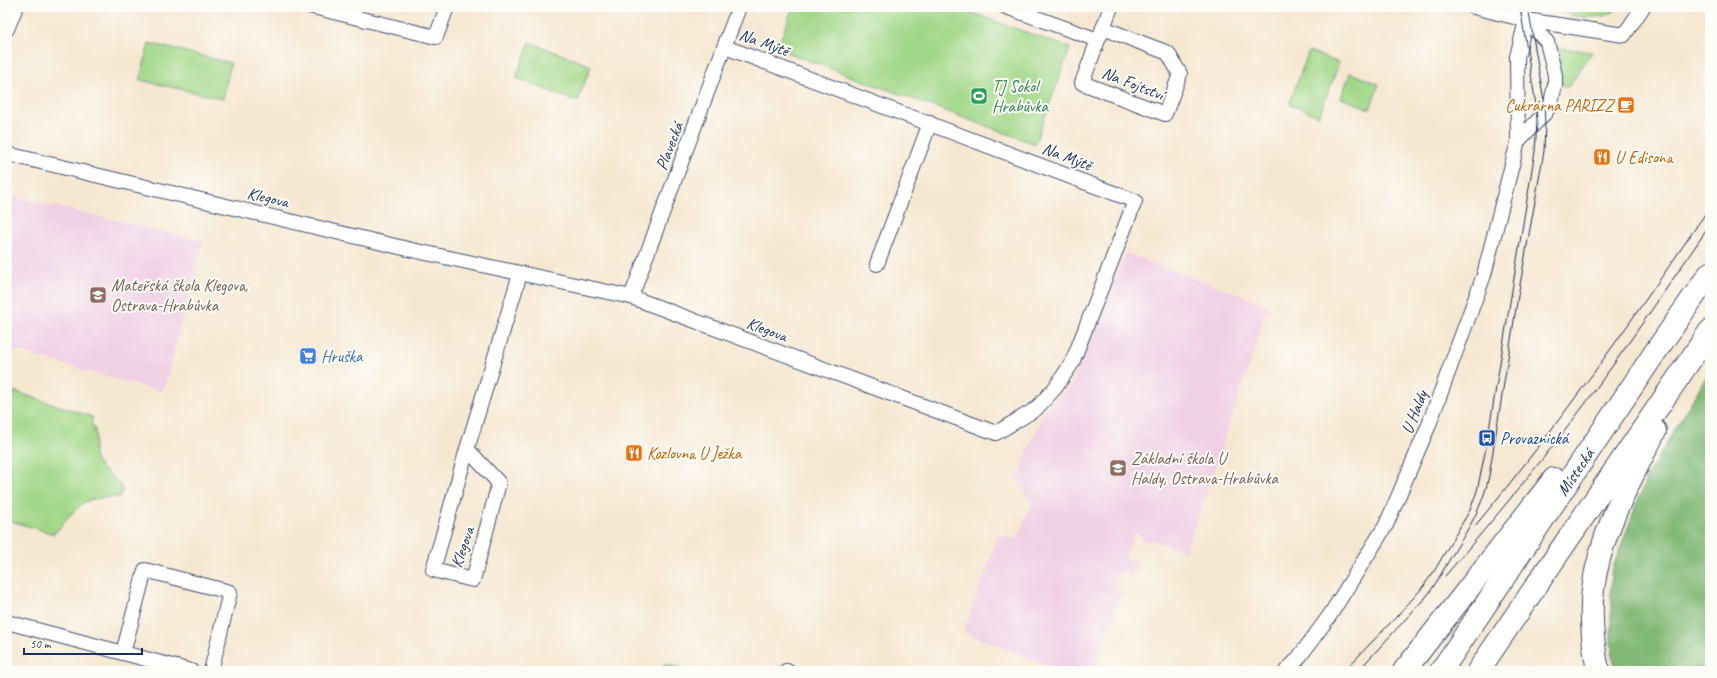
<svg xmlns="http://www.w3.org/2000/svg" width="1717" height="678" font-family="Caveat,sans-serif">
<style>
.built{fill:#f0d0e5}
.green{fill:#a1d788;stroke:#5e8373}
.forest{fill:#80b874;stroke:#4e7469}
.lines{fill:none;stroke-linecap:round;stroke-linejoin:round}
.street-casing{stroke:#3c4b6f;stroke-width:16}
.highway-casing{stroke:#3c4b6f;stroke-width:24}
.street{stroke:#fff;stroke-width:14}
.highway{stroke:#fff;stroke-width:22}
.tram{stroke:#1b2f5e;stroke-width:1}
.labels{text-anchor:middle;stroke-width:4;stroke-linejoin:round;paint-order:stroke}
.street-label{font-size:17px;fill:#1b2f5e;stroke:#fdfcf7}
.leisure-label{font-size:17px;fill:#27864d;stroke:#fdfcf7;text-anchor:start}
.food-label{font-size:17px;fill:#c56008;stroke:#fdfcf7;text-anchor:start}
.education-label{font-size:17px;fill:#785e54;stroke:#fdfcf7;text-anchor:start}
.shop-label{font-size:17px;fill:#366cbe;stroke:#fdfcf7;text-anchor:start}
.transit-label{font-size:17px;fill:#164399;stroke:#fdfcf7;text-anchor:start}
</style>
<rect width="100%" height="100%" fill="#fdfcf7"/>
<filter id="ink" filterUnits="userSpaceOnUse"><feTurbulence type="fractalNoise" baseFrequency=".025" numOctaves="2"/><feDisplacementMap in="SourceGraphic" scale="8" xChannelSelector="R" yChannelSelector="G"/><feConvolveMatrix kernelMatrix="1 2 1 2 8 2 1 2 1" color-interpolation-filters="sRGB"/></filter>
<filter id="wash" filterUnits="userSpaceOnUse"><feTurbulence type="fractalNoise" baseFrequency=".012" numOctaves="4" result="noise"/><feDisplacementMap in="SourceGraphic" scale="16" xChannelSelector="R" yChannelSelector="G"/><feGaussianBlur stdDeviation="0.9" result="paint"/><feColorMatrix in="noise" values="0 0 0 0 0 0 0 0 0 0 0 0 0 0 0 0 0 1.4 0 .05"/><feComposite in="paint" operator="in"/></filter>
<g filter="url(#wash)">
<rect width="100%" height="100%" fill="#f6e7d1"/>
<g class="built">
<polygon points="7,195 203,241 169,370 162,392 7,348"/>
<polygon points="1126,253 1269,305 1206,495 1185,552 1150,539 1148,543 1141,540 1142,536 1134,533 1125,558 1132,561 1133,559 1138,561 1132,577 1127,575 1128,573 1120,570 1114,587 1122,591 1092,671 1063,671 963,632 999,534 1017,540 1031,504 1018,477 1025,458 1045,410 1070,388"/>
</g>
<g class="green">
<polygon points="793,7 956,7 1070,48 1035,144 777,49"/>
<path d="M 1552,7 L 1619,7 C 1608,23 1565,18 1552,7 Z"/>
<polygon points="530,42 591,66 577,102 516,78"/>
<polygon points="149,43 231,63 223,99 140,80"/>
<polygon points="1555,47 1592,52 1570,85 1567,87 1562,85"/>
<polygon points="1309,51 1339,63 1319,116 1289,104"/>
<polygon points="1350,73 1379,84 1370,109 1341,98"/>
<path d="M 7,389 L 93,417 L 91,423 C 102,437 89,447 96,461 C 101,471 123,481 122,491 C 121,493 120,495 120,497 C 108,497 96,497 85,502 C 76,506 62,526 54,534 L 7,520 Z"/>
<polygon points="665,663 691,671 663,671"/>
</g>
<polygon class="forest" points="1710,370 1710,671 1616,671 1611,646 1611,573 1647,476"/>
</g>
<g filter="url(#ink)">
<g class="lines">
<defs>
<g id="street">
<polyline points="313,7 436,37 447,7"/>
<polyline points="1006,7 1098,40 1082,83 1165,114 1180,74 1168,53 1103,28"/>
<polyline points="1474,7 1526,20 1624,35 1643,7"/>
<polyline points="7,29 16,7"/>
<polyline points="1100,36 1111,7"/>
<polyline points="1518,141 1545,113 1551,103 1555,85 1555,75 1547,42 1526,20"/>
<polyline points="7,154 412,250 631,297 996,433 1036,409 1055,388 1072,363 1135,201 725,47"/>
<polyline points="877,264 930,123"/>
<polyline points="631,297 739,7"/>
<polyline points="467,449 499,483 473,580 433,570 467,449 520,274"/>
<polyline points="7,622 191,671"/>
<polyline points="123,653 145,570 230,592 211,671"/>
<polyline points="786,671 787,671"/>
<polyline points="1286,671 1297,660 1330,615 1386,525 1428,427 1484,275 1518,141 1517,57 1526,20 1524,7"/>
</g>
<g id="highway">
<polyline points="1404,671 1554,479"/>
<polyline points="1441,671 1656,351 1710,273"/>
<polyline points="1478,671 1710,331"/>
<path d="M 1598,671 C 1593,645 1590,616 1593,589 C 1600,533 1630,481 1655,431"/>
</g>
</defs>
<use href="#street" class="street-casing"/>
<use href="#highway" class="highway-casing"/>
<use href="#street" class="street"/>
<use href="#highway" class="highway"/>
<g class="tram">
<path d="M 1475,526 C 1560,424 1635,316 1710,207"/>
<path d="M 1445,576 C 1493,520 1541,463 1585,404 C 1628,345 1669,285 1710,225"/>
<polyline points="1421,589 1433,573 1470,510 1477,491 1486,448 1535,151 1537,122 1536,105 1520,7"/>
<path d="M 1423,601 C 1434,588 1442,572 1451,557 C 1467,531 1483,507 1489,476 L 1518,296 L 1544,151 L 1545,124 L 1544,101 L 1528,7"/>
<polyline points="1344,671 1397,616 1425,585"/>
<polyline points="1358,671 1425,598"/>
</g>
</g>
</g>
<defs>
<symbol id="stadium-square" viewBox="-11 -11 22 22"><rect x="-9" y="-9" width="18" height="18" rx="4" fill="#2e9e5b" stroke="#fdfcf7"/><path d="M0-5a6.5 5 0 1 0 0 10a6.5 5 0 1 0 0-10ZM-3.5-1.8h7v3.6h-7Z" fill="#fff"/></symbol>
<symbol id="cafe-square" viewBox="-11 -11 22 22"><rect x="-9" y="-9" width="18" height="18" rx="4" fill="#e8710a" stroke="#fdfcf7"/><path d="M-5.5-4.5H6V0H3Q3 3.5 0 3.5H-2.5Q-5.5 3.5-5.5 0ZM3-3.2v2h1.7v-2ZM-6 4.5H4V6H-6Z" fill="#fff"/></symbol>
<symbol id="restaurant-square" viewBox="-11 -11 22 22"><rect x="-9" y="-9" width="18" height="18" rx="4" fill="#e8710a" stroke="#fdfcf7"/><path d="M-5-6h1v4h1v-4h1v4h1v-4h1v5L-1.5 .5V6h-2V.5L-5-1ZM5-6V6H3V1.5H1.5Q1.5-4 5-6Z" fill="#fff"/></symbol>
<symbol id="school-square" viewBox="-11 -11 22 22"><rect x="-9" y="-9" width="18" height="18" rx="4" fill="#8d6e63" stroke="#fdfcf7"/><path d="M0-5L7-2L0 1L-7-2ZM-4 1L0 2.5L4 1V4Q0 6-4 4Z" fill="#fff"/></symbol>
<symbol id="supermarket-square" viewBox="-11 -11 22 22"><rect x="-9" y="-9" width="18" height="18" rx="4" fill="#3f7fe0" stroke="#fdfcf7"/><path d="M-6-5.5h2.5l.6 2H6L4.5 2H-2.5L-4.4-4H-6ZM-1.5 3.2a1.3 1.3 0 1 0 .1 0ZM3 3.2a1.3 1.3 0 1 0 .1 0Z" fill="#fff"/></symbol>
<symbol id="bus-square" viewBox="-11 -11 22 22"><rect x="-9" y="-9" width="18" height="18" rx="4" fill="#1a4fb4" stroke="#fdfcf7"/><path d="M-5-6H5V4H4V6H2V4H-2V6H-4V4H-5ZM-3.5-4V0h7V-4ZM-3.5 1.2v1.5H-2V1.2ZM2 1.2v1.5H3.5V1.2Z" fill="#fff"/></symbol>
</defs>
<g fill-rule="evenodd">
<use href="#stadium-square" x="969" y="86" width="20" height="20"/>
<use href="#cafe-square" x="1616" y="95" width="20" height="20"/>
<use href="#restaurant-square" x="1592" y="147" width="20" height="20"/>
<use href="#school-square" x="88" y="285" width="20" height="20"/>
<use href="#supermarket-square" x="298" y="346" width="20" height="20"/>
<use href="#bus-square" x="1477" y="428" width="20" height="20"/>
<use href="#restaurant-square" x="624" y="443" width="20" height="20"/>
<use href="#school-square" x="1108" y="458" width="20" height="20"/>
</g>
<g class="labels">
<g class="street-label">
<text transform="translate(764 42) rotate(20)" y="6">Na Mýtě</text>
<text transform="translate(1133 83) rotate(21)" y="6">Na Fojtství</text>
<text transform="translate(669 146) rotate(-69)" y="6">Plavecká</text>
<text transform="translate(1067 156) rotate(21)" y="6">Na Mýtě</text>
<text transform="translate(268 197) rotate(13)" y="6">Klegova</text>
<text transform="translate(767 329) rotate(20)" y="6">Klegova</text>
<text transform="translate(1414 412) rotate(-69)" y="6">U Haldy</text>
<text transform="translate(1575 472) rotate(-56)" y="6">Místecká</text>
<text transform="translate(462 547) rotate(-71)" y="6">Klegova</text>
</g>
<g class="leisure-label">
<text x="992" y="92">TJ Sokol<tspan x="992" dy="20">Hrabůvka</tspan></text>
</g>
<g class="food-label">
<text x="1613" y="111" text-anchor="end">Cukrárna PARIZZ</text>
<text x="1615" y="163">U Edisona</text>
<text x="647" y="459">Kozlovna U Ježka</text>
</g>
<g class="education-label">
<text x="111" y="291">Mateřská škola Klegova,<tspan x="111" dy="20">Ostrava-Hrabůvka</tspan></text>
<text x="1131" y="464">Základní škola U<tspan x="1131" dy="20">Haldy, Ostrava-Hrabůvka</tspan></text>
</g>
<g class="shop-label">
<text x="321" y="362">Hruška</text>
</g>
<g class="transit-label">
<text x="1500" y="444">Provaznická</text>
</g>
</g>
<rect width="1717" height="678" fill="none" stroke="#fdfcf7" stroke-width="24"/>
<path d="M24 648v6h118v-6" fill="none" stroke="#1b2f5e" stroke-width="2"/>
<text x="30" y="648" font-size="12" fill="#1b2f5e" stroke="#fdfcf7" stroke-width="3" paint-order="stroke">50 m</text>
</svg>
